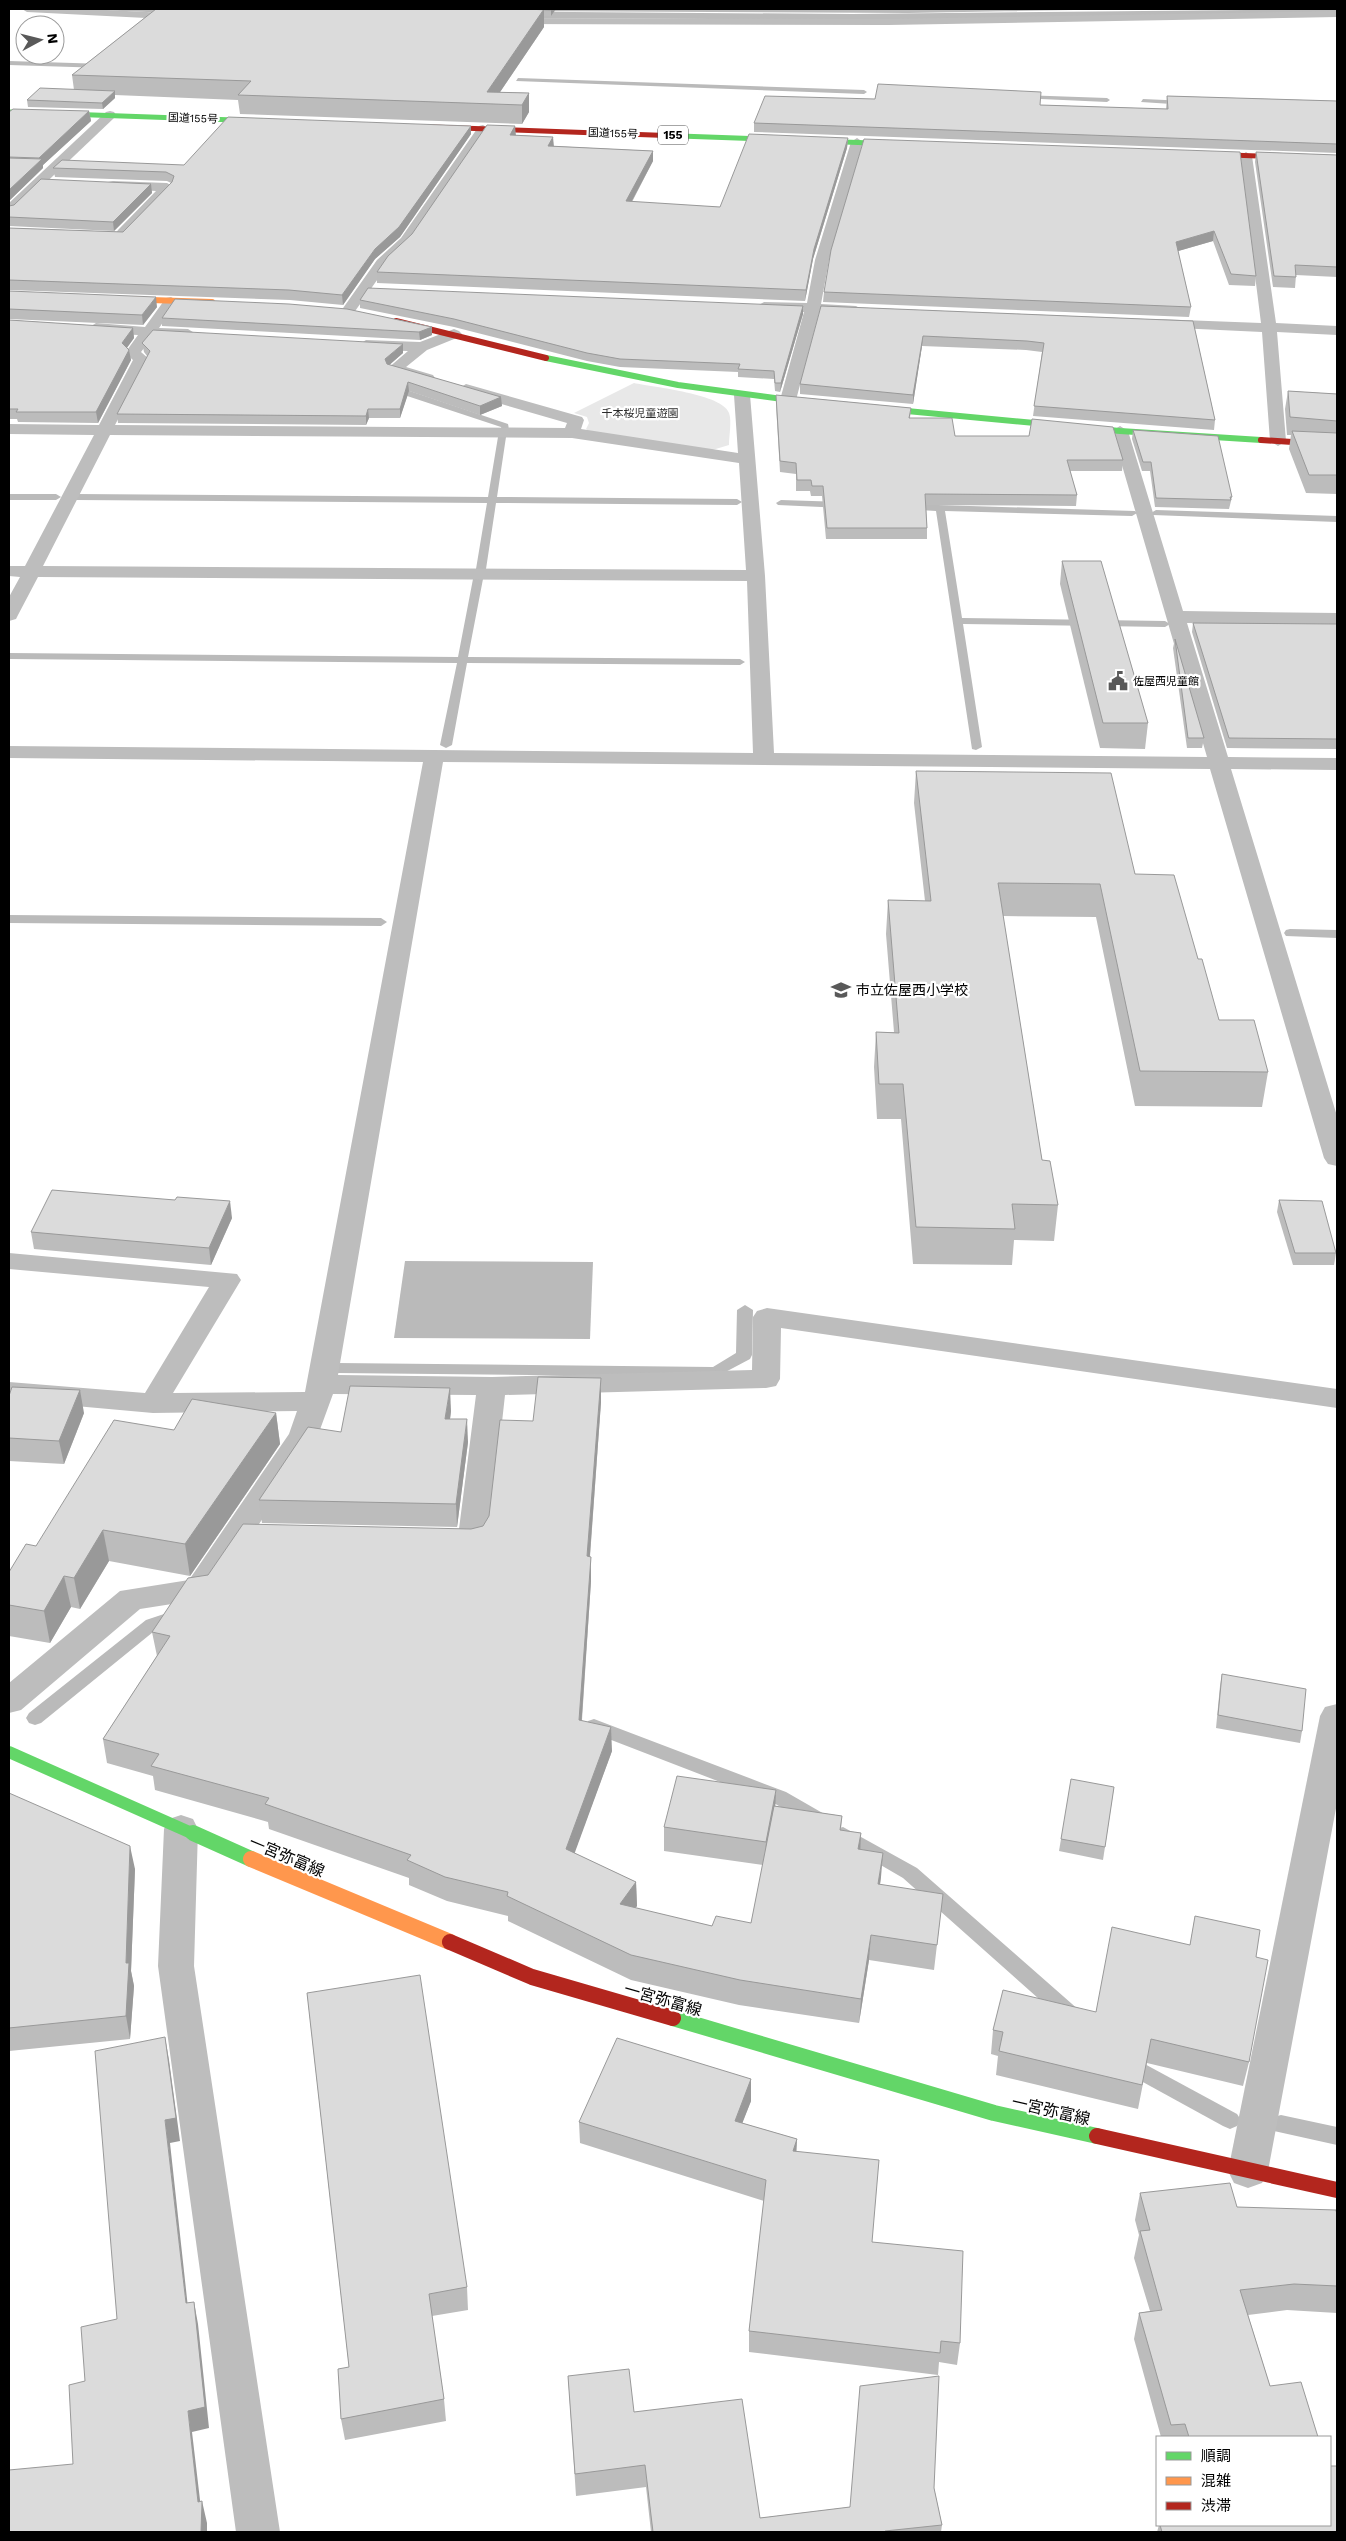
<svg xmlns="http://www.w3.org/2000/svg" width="1346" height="2541" font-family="'Work Sans','Noto Sans JP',sans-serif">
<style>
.green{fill:#e8e8e8}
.water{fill:#bababa}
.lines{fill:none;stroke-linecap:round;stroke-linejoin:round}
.stream{fill:#bababa;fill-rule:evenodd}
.street{fill:#bdbdbd;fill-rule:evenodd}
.fast-far3{stroke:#63d668;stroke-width:5}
.fast-far2{stroke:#63d668;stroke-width:6}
.fast-far1{stroke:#63d668;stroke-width:12}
.fast{stroke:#63d668;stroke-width:16}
.slow-far1{stroke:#ff974d;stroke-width:6}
.slow{stroke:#ff974d;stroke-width:16}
.jam-far2{stroke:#b3261e;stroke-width:5}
.jam-far1{stroke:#b3261e;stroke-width:6}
.jam{stroke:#b3261e;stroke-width:16}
.wall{fill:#bcbcbc}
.shaded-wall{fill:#999}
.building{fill:#dbdbdb;stroke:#999}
.labels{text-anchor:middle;stroke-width:4.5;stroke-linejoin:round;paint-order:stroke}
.far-street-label{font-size:11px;fill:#000;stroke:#fff}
.far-park-label{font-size:11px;fill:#2c2c2c;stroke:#fff}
.far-poi-label{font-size:11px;fill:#000;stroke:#fff;text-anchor:start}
.shield{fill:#fff;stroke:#4c4c4c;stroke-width:1}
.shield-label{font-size:12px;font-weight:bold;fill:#000}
.poi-label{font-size:14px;fill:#000;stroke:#fff;text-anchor:start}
.near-street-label{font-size:16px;fill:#000;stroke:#fff}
</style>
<rect width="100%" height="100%" fill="#fff"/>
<path class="green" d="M 634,383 C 653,387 723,394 729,413 C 732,421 729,436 729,445 L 709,451 L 591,433 L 586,429 L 589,423 L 587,417 L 574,413 Z"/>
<g class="water">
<polygon points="70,9 1132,9 908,13 288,10 852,14 1337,9 1337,12 926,20 275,17"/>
<polygon points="405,1261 593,1262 590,1339 394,1338"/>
</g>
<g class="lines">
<g class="stream">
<polygon points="9,61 105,64 108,66 105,68 9,65"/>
<polygon points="518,78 864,90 867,92 864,94 516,81"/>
<polygon points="1021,95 1107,98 1110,100 1107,102 1019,98"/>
<polygon points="1143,99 1187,101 1190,103 1187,105 1141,102"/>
<polygon points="389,384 508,424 509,429 502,431 501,427 386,389 385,387"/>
<polygon points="502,434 506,437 497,497 737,499 742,502 737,505 496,503 486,569 481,572 476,569 487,503 76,500 71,497 76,494 488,497 498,437"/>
<polygon points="9,494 56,494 61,497 56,500 9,500"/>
<polygon points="781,500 843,502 848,505 843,508 778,505 776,503"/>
<polygon points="906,504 1135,511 1137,513 1132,516 945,511 962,618 1165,621 1170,624 1165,627 963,624 982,747 976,750 972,749 936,511 903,509 903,505"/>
<polygon points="1156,510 1337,516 1337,522 1153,515 1151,513"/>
<polygon points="478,576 483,579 468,657 740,659 745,662 740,665 467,663 452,745 446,748 440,745 457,663 9,659 9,653 458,657 473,579"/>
<polygon points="9,915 381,918 387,922 381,926 9,923"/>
<polygon points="1290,929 1337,930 1337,938 1286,936 1284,933 1286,930"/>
<polygon points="745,1305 753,1310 752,1355 750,1359 716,1377 337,1373 329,1368 337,1363 713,1367 736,1353 737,1310"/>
<polygon points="179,1609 185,1611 188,1615 185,1619 158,1628 41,1723 35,1725 29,1723 26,1718 29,1713 146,1620"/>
<polygon points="594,1719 786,1792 826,1815 828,1820 826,1825 819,1827 812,1825 772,1802 588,1731 585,1726 588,1721"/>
<polygon points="843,1827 917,1868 1080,2011 1083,2017 1080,2023 1073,2026 1066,2023 903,1878 836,1839 833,1834 836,1829"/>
<polygon points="1128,2055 1237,2114 1241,2120 1237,2126 1230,2129 1223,2126 1121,2070 1118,2064 1121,2058"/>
<polygon points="1281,2115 1337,2127 1337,2145 1274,2131 1270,2124 1274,2117"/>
</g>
<g class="street">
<polygon points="22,9 87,9 186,14 191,17 186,20 27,12"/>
<polygon points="1337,11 1337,17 888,25 506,24 501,21 506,18 888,19"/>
<polygon points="110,111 114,112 116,115 114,118 14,213 9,214 9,203 106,112"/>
<polygon points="483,125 489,129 411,244 387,266 353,314 343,314 341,311 377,260 401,238 479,126"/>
<polygon points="857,138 863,142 829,260 821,304 856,306 863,310 856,314 819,313 796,400 794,403 782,403 780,400 804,312 764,310 757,306 764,302 807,303 815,260 851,142"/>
<polygon points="1246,152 1252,156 1276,323 1337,326 1337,335 1277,332 1286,441 1278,446 1270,441 1262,332 1156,327 1149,323 1156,319 1261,323 1240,156"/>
<polygon points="113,181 167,183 174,187 128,236 118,236 116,233 118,230 156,191 108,188 106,185 108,182"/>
<path d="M 171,297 L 178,301 L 159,328 L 188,329 L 196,334 L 188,339 L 153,336 L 141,352 L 149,359 L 115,425 L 565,428 L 567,423 L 460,392 L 458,389 L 466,384 L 582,417 L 584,420 L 581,429 L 738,453 L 734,395 L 736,392 L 748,392 L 750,395 L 765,576 L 774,753 L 1207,757 L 1112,431 L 1120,426 L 1128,431 L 1183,611 L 1337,613 L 1337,625 L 1187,623 L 1228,757 L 1337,758 L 1337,770 L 1231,769 L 1337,1116 L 1337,1166 L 1328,1164 L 1324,1158 L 1210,769 L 443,762 L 338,1375 L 492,1377 L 752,1370 L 753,1317 L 757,1311 L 767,1308 L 1337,1389 L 1337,1408 L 781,1328 L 780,1379 L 776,1386 L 766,1388 L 505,1395 L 489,1540 L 484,1548 C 469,1552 453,1552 438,1548 L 433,1540 L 438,1532 L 459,1529 L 476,1395 L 333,1394 L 318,1435 L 210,1598 L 140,1609 L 21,1710 L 9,1713 L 9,1683 L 120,1591 L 189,1580 L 289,1434 L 297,1411 L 153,1413 L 9,1400 L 9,1382 L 145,1393 L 209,1287 L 9,1269 L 9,1253 L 237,1274 L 241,1280 L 173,1393 L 305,1392 L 423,762 L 9,758 L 9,746 L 753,753 L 747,581 L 38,577 L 18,615 L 16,619 L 9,621 L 9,597 L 20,577 L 9,576 L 9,566 L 25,566 L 94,435 L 9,434 L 9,424 L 99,425 L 133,360 L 125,353 L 138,335 L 96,333 L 88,328 L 96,323 L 145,327 L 166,298 ZM 110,435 L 572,438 L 739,463 L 746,570 L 43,566 Z"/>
<polygon points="454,329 459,331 462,334 459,337 427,350 406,367 433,375 435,378 427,383 389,372 387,369 408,351 366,350 358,345 366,340 420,342"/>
<polygon points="1337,1704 1337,1803 1268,2171 1262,2183 1248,2188 1234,2183 1228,2171 1320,1716 1325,1707"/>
<polygon points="181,1815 193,1819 198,1829 194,1966 280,2532 236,2532 158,1966 164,1829 169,1819"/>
</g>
<g class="fast-far3">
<polyline points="9,112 262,121"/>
<polyline points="680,136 899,144"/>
</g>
<g class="fast-far2">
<polyline points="546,358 678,385 812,403"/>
<polyline points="875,408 1120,431 1261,440"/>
</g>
<polyline class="fast-far1" points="9,1752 196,1835"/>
<g class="fast">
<polyline points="193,1833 251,1859"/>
<polyline points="673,2018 994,2113 1097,2136"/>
</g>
<polyline class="slow-far1" points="120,299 212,302"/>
<polyline class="slow" points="251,1859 450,1942"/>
<g class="jam-far2">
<polyline points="432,127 680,136"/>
<polyline points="1202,154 1337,159"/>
</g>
<g class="jam-far1">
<polyline points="396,321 546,358"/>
<polyline points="1261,440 1337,445"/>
</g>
<g class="jam">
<polyline points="450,1942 532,1977 673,2018"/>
<polyline points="1097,2136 1337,2190"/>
</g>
</g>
<g class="wall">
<polygon points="156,9 556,9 551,16 544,16 544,27 500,92 529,93 529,112 522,124 240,114 238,100 115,95 115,98 103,109 28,107 27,100 74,90 72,75"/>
<polygon points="1167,96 1337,101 1337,154 1337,153 754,132 754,123 1040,105 1166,109"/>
<polygon points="89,111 91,121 43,165 43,168 9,201 9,112"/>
<polygon points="471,126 471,134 400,237 375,259 343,305 290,300 9,290 9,228 123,232 171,183 167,181 55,177 53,168 184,165"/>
<polygon points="516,135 553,137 553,146 653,151 653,161 632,202 720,207 848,138 847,148 813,259 805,301 377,283 377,272 412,234"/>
<polygon points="1240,152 1256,276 1255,286 1229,285 1213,241 1178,251 1191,307 1189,317 823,302 824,292"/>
<polygon points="1256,152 1337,155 1337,277 1296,275 1295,288 1273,287 1255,162"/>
<polygon points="151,184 152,193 114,231 9,226 9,206"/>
<polygon points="9,291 157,307 143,325 9,319"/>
<polygon points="360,300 803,306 803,314 780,392 775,391 774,379 738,377 738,372 620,367 587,361 454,327 360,308"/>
<polygon points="821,306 1193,321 1215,420 1214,430 1033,416 1042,352 1026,350 922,346 913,404 800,394 800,384"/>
<polygon points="162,318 432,327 432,335 420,340 162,326"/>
<polygon points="9,320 133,328 134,338 127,348 131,360 98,423 18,422 17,419 9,419"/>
<polygon points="142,343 403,353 389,365 501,397 502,406 480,415 409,391 400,418 369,418 366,425 118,423 117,414 147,356 144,352"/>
<polygon points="1288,391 1337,394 1337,494 1306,493 1289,449 1291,435 1287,435 1285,409"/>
<polygon points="776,395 911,408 910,418 955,436 1123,460 1122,471 1070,471 1077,495 1076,506 926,505 927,528 927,539 826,539 822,496 811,496 810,491 796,491 796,474 780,472 776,405"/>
<polygon points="1133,430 1232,497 1229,509 1155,507 1150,471 1142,471 1132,439"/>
<polygon points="1062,561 1148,723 1145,749 1100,748 1060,584"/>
<polygon points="1193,623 1337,624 1337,749 1227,748 1192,632"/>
<polygon points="1175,639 1204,738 1202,748 1187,748 1173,648"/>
<polygon points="916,771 1135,874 1198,959 1219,1020 1268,1072 1262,1107 1135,1106 1096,917 1003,916 1042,1160 1058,1205 1054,1241 1014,1240 1012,1265 913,1264 901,1119 877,1119 874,1067 876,1032 894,1032 886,934 888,900 925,901 914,803"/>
<polygon points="1279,1200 1336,1253 1334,1265 1293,1265 1277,1212"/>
<polygon points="232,1218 211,1265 34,1249 31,1232"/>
<polygon points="601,1378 601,1402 590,1557 591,1557 591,1581 582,1720 612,1751 574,1853 636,1882 637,1906 635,1908 712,1926 751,1923 763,1865 664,1851 664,1827 776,1806 842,1816 841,1830 861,1833 860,1849 881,1877 880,1885 940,1919 934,1970 869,1960 859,2023 739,2005 631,1980 508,1921 508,1916 447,1901 409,1885 409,1878 269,1829 268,1822 155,1790 153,1776 107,1763 103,1739 157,1656 152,1632 471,1529 483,1526 489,1516 533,1421"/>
<polygon points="9,1396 84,1413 64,1464 9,1461"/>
<polygon points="451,1411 450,1419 468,1442 457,1527 262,1523 259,1500 341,1432"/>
<polygon points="276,1413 280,1444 190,1576 109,1561 80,1609 71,1607 50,1643 9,1636 9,1572 36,1546 174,1430"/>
<polygon points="1222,1674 1302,1731 1300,1743 1216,1728 1220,1686"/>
<polygon points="1114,1787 1103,1860 1059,1851 1061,1839"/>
<polygon points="9,1793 135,1869 131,1971 134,1986 130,2039 9,2051"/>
<polygon points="1195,1916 1256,1957 1249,2062 1243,2086 1147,2063 1138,2109 996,2075 998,2056 991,2054 993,2030 1096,2012 1190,1945"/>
<polygon points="307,1993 467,2287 468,2310 432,2316 444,2399 446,2421 345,2440 341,2419 349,2367"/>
<polygon points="751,2079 751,2101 742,2123 797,2139 796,2151 872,2242 960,2343 957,2365 939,2362 938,2375 749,2352 749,2331 764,2201 580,2143 579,2122"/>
<polygon points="1140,2193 1237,2207 1337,2215 1337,2313 1287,2310 1248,2315 1270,2386 1318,2437 1161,2437 1134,2339 1139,2313 1150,2311 1134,2258 1139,2235 1135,2220"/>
<polygon points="568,2376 634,2412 760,2518 850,2507 934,2488 942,2525 941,2532 651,2532 646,2487 576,2496"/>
<polygon points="1159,2525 1330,2525 1337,2532 1157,2532"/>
</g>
<g class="shaded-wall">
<polygon points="544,9 544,27 492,104 487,92"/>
<polygon points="552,9 556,9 551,16 551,10"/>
<polygon points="115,91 115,98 103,109 102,103"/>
<polygon points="529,93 529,112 522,124 522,105"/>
<polygon points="89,111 91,121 43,165 43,168 9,201 9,190 39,162 39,158"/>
<polygon points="471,126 471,134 400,237 375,259 343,305 342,295 375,249"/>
<polygon points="515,126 516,136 510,135"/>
<polygon points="553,137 554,147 548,146"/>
<polygon points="848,138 847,148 813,259 805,301 806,290 814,249"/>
<polygon points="653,151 653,161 626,212 626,201"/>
<polygon points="151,184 152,193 114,231 113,222"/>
<polygon points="1214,231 1213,241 1175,252 1176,242"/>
<polygon points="156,297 157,307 143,325 142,315"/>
<polygon points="803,306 803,314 780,392 781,383"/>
<polygon points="432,327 432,335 420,340 419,332"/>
<polygon points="133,328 134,338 123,353 122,343"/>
<polygon points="923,336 922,346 913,404 913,395"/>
<polygon points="403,344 403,353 386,368 385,359"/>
<polygon points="129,350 131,360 98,423 96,412"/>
<polygon points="408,382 409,391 400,418 400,409"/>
<polygon points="501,397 502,406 480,415 480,406"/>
<polygon points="368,409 369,418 366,425 366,416"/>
<polygon points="230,1201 232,1218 211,1265 209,1248"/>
<polygon points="601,1378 601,1402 588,1581 587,1556"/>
<polygon points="450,1388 451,1411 447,1442 445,1419"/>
<polygon points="80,1390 84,1413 64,1464 59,1441"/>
<polygon points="276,1413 280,1444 190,1576 185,1544"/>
<polygon points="467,1419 468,1442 457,1527 456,1504"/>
<polygon points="103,1530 109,1561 80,1609 74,1578"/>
<polygon points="591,1557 591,1581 580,1744 579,1720"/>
<polygon points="64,1576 71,1607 50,1643 44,1611"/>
<polygon points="611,1727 612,1751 567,1874 566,1849"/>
<polygon points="776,1790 775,1814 765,1866 766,1842"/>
<polygon points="861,1833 860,1858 858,1849"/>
<polygon points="130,1846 135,1869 131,1971 134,1986 130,2039 126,2016 126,1963"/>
<polygon points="883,1853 881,1877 876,1909 878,1884"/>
<polygon points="636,1882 637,1906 620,1929 620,1904"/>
<polygon points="871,1935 869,1960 859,2023 861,1999"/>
<polygon points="165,2037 169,2060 180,2141 170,2143 190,2326 186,2303 165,2120"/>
<polygon points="751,2079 751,2101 735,2142 735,2121"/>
<polygon points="797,2139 796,2161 793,2151"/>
<polygon points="194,2302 198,2324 209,2428 192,2432 202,2517 202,2501 207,2523 207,2532 201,2532 188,2411"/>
</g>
<g class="building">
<polygon points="156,9 544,9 487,92 529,93 522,105 238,95 251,81 72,75"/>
<polygon points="523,9 552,9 551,10"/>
<polygon points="878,84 1041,92 1040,105 1168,109 1167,96 1337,101 1337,144 754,123 765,96 875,99"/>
<polygon points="40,88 115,91 102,103 27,100"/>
<polygon points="13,109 89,111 39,158 9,157 9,112"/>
<polygon points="228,117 471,126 399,227 375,249 342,295 289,290 9,280 9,228 123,232 172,182 174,176 166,172 53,168 62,160 184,165"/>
<polygon points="487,125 515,126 510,135 553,137 548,146 653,151 626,201 720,207 749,134 848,138 814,249 806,290 377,272 388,256 412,234"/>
<polygon points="864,139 1240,152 1256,276 1231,274 1214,231 1176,242 1191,307 824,292 831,250"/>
<polygon points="1256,152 1337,155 1337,267 1295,265 1296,277 1274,276"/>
<polygon points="9,158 42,159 9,190"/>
<polygon points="41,179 151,184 113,222 9,217 9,206 14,205"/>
<polygon points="368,288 803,306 781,383 775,383 774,371 738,369 740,364 620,359 587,353 454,319 360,300"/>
<polygon points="9,291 156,297 142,315 9,309"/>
<polygon points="175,299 289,304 347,309 432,327 419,332 162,318"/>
<polygon points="821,306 1193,321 1215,420 1034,406 1044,343 1027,341 923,336 913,395 800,384"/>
<polygon points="9,320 133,328 122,343 129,350 96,412 16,412 18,409 9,409"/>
<polygon points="153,330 403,344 385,359 387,364 501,397 480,406 408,382 400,409 368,409 366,416 117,414 150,351 142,343"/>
<polygon points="1288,391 1337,394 1337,421 1290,417"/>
<polygon points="776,395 911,408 909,418 952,418 955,436 1029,436 1032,419 1113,427 1123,460 1067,460 1077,495 925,494 927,528 827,528 823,486 812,486 811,480 797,480 796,463 780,461"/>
<polygon points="1133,430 1218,436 1232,497 1230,497 1231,500 1156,498 1151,462 1143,462"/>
<polygon points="1292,431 1337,433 1337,475 1309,475"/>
<polygon points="1062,561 1101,561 1148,723 1103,723"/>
<polygon points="1193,623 1337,624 1337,739 1229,738"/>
<polygon points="1175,639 1204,738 1188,738"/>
<polygon points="916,771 1111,773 1135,874 1174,875 1198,959 1202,959 1219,1020 1254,1020 1268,1072 1140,1071 1100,884 998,883 1042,1160 1050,1161 1058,1205 1012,1204 1015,1229 916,1227 903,1084 879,1084 876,1032 899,1033 888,900 931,901"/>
<polygon points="52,1190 175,1200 177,1197 230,1201 209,1248 31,1232"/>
<polygon points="1279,1200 1322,1201 1336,1253 1295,1253"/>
<polygon points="538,1377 601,1378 587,1556 591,1557 579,1720 611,1727 566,1849 636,1882 620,1904 712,1926 716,1916 751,1923 774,1806 842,1816 840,1830 861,1833 858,1849 883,1853 878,1884 943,1894 937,1945 871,1935 861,1999 740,1980 631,1955 507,1896 508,1892 445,1877 407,1860 411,1855 265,1804 269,1798 151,1766 159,1754 103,1739 170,1636 152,1632 188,1578 208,1575 243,1524 471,1529 483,1526 489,1516 500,1420 533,1421"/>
<polygon points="350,1386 450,1388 445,1419 467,1419 456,1504 259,1500 308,1427 341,1432"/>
<polygon points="12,1387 80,1390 59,1441 9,1438 9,1396"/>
<polygon points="192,1399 276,1413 185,1544 103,1530 74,1578 64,1576 44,1611 9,1605 9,1572 26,1544 36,1546 114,1420 174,1430"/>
<polygon points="1222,1674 1306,1689 1302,1731 1218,1715"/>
<polygon points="677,1776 776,1790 766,1842 664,1827"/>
<polygon points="1071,1779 1114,1787 1105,1847 1061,1839"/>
<polygon points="9,1793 130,1846 126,1963 129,1963 126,2016 9,2028"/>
<polygon points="1195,1916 1260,1930 1256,1957 1268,1960 1249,2062 1151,2039 1142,2085 999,2051 1003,2032 993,2030 1003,1990 1096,2012 1112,1927 1190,1945"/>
<polygon points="420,1975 467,2287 429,2294 444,2399 341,2419 338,2369 349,2367 307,1993"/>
<polygon points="165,2037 176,2118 165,2120 186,2303 194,2302 205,2407 188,2411 198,2502 202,2501 201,2532 9,2532 9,2470 73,2464 69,2385 85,2381 81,2327 117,2319 95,2051"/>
<polygon points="617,2038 751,2079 735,2121 797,2139 793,2151 879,2160 872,2242 963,2251 960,2343 941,2341 940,2353 749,2331 766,2180 579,2122"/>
<polygon points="1230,2183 1237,2207 1336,2210 1337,2215 1337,2286 1294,2284 1240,2290 1270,2386 1301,2382 1318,2437 1189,2437 1185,2424 1171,2425 1139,2313 1162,2310 1140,2231 1150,2230 1140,2193"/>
<polygon points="629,2369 634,2412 742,2399 760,2518 850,2507 860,2386 939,2376 934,2488 942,2525 885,2531 885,2532 653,2532 645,2465 575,2474 568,2376"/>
<polygon points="1330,2466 1337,2466 1337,2532 1162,2532 1160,2525 1330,2525"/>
</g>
<defs>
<symbol id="civic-bare" viewBox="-9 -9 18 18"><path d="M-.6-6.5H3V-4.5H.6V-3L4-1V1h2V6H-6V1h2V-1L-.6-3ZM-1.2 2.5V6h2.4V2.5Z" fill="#595959" stroke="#fff" stroke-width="2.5" paint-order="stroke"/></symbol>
<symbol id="school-bare" viewBox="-9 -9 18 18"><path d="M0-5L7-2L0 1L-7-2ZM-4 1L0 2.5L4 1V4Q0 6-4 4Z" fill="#595959" stroke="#fff" stroke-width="2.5" paint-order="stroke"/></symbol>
</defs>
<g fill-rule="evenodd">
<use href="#civic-bare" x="1104" y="667" width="28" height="28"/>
<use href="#school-bare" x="827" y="976" width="28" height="28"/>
</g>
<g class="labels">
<g class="far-street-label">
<text transform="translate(193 118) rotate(2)" y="4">国道155号</text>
<text transform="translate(613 133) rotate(2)" y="4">国道155号</text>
</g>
<g class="far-park-label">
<text x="640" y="417">千本桜児童遊園</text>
</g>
<g class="far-poi-label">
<text x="1133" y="685">佐屋西児童館</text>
</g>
<rect class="shield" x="658" y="125.5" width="30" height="19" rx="4"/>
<g class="shield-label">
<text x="673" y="139">155</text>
</g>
<g class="poi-label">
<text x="856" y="995">市立佐屋西小学校</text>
</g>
<g class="near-street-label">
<text transform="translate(287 1856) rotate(23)" y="6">一宮弥富線</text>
<text transform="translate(663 1999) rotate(16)" y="6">一宮弥富線</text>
<text transform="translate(1051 2110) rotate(13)" y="6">一宮弥富線</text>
</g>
</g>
<rect width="1346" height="2541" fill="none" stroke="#000000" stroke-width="20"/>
<rect x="1156" y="2436" width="175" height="90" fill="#ffffff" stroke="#999999"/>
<rect x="1166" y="2452" width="25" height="8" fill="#63d668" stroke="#999999"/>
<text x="1201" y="2461" font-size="15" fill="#000000">順調</text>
<rect x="1166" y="2477" width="25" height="8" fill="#ff974d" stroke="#999999"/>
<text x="1201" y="2486" font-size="15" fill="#000000">混雑</text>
<rect x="1166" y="2502" width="25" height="8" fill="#b3261e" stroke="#999999"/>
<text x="1201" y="2511" font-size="15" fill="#000000">渋滞</text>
<g transform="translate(40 40) rotate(83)"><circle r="24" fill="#ffffff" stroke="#999999"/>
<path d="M0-4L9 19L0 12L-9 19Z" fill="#595959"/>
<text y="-8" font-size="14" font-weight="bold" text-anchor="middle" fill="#000000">N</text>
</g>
</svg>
